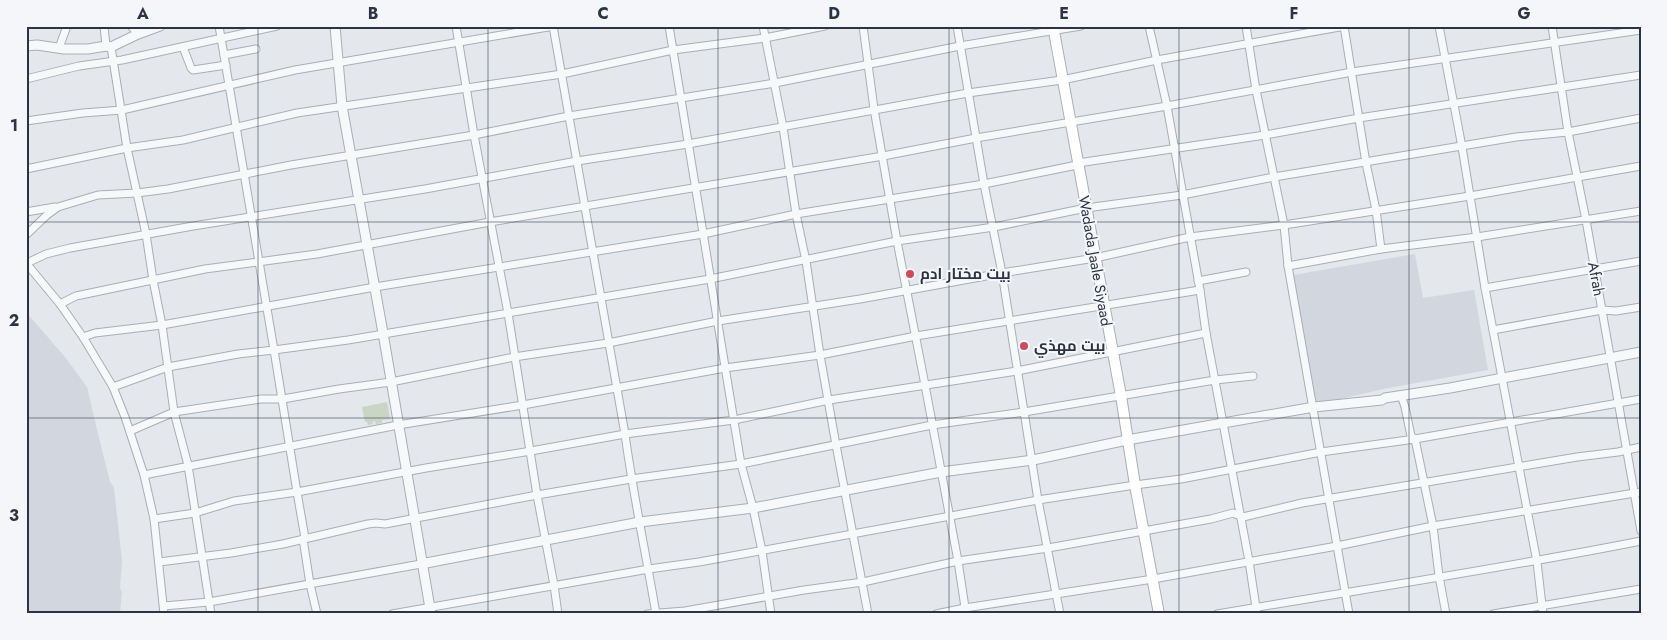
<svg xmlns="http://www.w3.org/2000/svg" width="1667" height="640" font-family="Jost,Cairo,sans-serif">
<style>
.built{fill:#d2d6de}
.green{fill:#c9d6c5}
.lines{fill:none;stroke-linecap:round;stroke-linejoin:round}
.minor-casing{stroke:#a9aeb7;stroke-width:9}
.tertiary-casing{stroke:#a9aeb7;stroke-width:11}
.secondary-casing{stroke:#a9aeb7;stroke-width:12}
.minor{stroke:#f7f8fa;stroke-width:7}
.tertiary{stroke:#f7f8fa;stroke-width:9}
.secondary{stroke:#fff;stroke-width:10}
.grid{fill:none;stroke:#2b3445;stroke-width:1;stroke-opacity:0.55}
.poi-dot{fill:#d1495b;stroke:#f4f6f9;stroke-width:2}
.labels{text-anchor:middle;stroke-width:4;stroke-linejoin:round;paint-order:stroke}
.street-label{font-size:15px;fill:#2b3445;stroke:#f4f6f9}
.poi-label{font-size:15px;font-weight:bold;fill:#2b3445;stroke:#f4f6f9;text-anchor:start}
.neatline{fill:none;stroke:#2b3445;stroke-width:2}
.grid-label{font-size:16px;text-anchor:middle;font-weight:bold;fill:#2b3445}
</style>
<rect width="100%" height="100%" fill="#e4e7ec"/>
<g class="built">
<polygon points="1415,254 1423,298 1474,290 1488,370 1388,388 1314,405 1293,275"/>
<polygon points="26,312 65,357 87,387 98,434 110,482 114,488 122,561 120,588 122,592 120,614 26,614"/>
</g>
<polygon class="green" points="387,402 390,419 382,420 382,423 376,424 375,421 372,422 373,424 368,425 367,422 365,422 362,407"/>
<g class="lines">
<defs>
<g id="minor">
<polyline points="104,26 106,46"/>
<polyline points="131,26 138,34"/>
<polyline points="219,26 274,350 348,340 710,279 897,241 994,227 1086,208 1182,195 1274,177 1516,137 1568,132 1641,118"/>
<polyline points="456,26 474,135 508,313 537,495 554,585 558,614"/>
<path d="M 553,26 L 625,434 C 633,494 646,554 656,614"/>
<polyline points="669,26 741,464 753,508 762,551 771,614"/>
<polyline points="763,26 783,127 796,214 806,261 820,355 836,445 868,614"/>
<polyline points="863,26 874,109 897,241 925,385 958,561 966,614"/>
<polyline points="957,26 984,184 1002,273 1038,500 1060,614"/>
<polyline points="1149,26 1167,106 1200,290 1206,333 1249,561 1257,614"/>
<polyline points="1246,26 1256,90 1284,225 1288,266 1349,614"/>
<polyline points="1344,26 1366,163 1376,210 1381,249"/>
<polyline points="1439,26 1462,147 1485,288 1537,562 1543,614"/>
<polyline points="1552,26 1568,132 1586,220 1641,531"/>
<polyline points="111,47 127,148 146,234 153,280 162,325 174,412 188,465 211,614"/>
<polyline points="183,47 191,68 193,70 226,65"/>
<polyline points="59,48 67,26"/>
<polyline points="224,55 256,49"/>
<polyline points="26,79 79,66 122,60 277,26"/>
<polyline points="26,121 83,113 122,110 295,70 554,26"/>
<polyline points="26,169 127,148 183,140 297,113 562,74 673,50 765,38 825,26"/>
<polyline points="26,212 55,207"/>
<polyline points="26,235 47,215 58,207 98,195 137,193 168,189 291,165 474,135 569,116 775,83 960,46 1081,26"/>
<polyline points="26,263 60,304 83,337 113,387 125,417 144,475 154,519 164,614"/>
<polyline points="27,263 46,254 70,248 193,226 425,189 577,161 688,144 968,93 1062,80 1157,60 1345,26"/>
<polyline points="1288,266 1381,249 1477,237 1641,211"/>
<polyline points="1198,281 1246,272"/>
<polyline points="1485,288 1641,261"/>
<polyline points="60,304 76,296 205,269 317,254 490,222 883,156 976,138 1167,106 1352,72 1641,30"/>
<polyline points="1493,330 1602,310 1616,311 1641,307"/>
<polyline points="83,337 95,333 162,325 375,287 703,234 796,214 984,184 1077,165 1078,163 1265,135 1359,118 1641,75"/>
<polyline points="113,387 168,367 238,354 274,350 297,492 305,538"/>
<polyline points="1401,395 1405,407 1411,436 1415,439 1433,526 1439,576 1446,614"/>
<polyline points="130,431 174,412 261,399 283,399 339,389 391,382 514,357 608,343 718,321 860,299 1002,273 1095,258 1190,237 1284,225 1470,196 1641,166"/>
<polyline points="144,475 398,425 523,405 725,368 820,355 916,336 1200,290"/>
<polyline points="154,519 195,513 234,501 297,492 426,468 531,451 625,434 734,420 829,400 1017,371 1206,333"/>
<polyline points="303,539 310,584 317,614"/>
<polyline points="159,562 231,553 283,544 368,524 376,523 385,524 537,495 631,479 741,464 932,425 1024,412 1215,380 1253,376"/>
<polyline points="164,606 209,602 421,564"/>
<polyline points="392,614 649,569 699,562 1038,500 1135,485 1181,479 1321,452 1415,439 1641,399"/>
<polyline points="647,614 685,611 804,590 863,582 958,561 1048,548 1211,519 1233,513 1243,517 1302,503 1577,457 1618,452 1641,447"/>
<polyline points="936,614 965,608 1153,579 1337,546 1433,526 1641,492"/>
<path d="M 1217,614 C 1358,590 1500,569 1641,541"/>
<polyline points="1493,614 1641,589"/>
</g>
<g id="tertiary">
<polyline points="335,26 342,106 383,333 431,614"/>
<polyline points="26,46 37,45 64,49 88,49 106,46 111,47 138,34 160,26"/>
<polyline points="421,564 640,522 753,508 941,472 1033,460 1127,440 1314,407 1382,400 1385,398 1450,388 1641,352"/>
</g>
<polyline id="secondary" points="1053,26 1121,396 1135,485 1159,614"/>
</defs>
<use href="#minor" class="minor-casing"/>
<use href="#tertiary" class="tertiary-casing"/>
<use href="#secondary" class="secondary-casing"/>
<use href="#minor" class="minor"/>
<use href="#tertiary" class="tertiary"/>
<use href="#secondary" class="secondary"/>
</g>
<path class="grid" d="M 258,26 L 258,614M 488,26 L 488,614M 718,26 L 718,614M 949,26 L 949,614M 1179,26 L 1179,614M 1409,26 L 1409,614M 26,222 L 1641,222M 26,418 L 1641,418"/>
<g class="poi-dot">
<circle cx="910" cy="274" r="5"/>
<circle cx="1024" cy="346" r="5"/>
</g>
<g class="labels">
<g class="street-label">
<text transform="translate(1095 261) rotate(80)" y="5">Wadada Jaale Siyaad</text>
<text transform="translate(1596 279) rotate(79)" y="5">Afrah</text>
</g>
<g class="poi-label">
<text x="920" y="279">بيت مختار ادم</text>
<text x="1034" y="351">بيت مهذي</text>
</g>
</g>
<rect width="1667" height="640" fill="none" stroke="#f4f6f9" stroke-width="55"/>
<rect x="28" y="28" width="1612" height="584" class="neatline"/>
<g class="grid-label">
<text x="143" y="19">A</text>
<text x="373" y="19">B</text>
<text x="603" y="19">C</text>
<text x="834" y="19">D</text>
<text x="1064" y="19">E</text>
<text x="1294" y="19">F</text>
<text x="1524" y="19">G</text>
<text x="14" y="131">1</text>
<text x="14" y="326">2</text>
<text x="14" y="521">3</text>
</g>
</svg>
